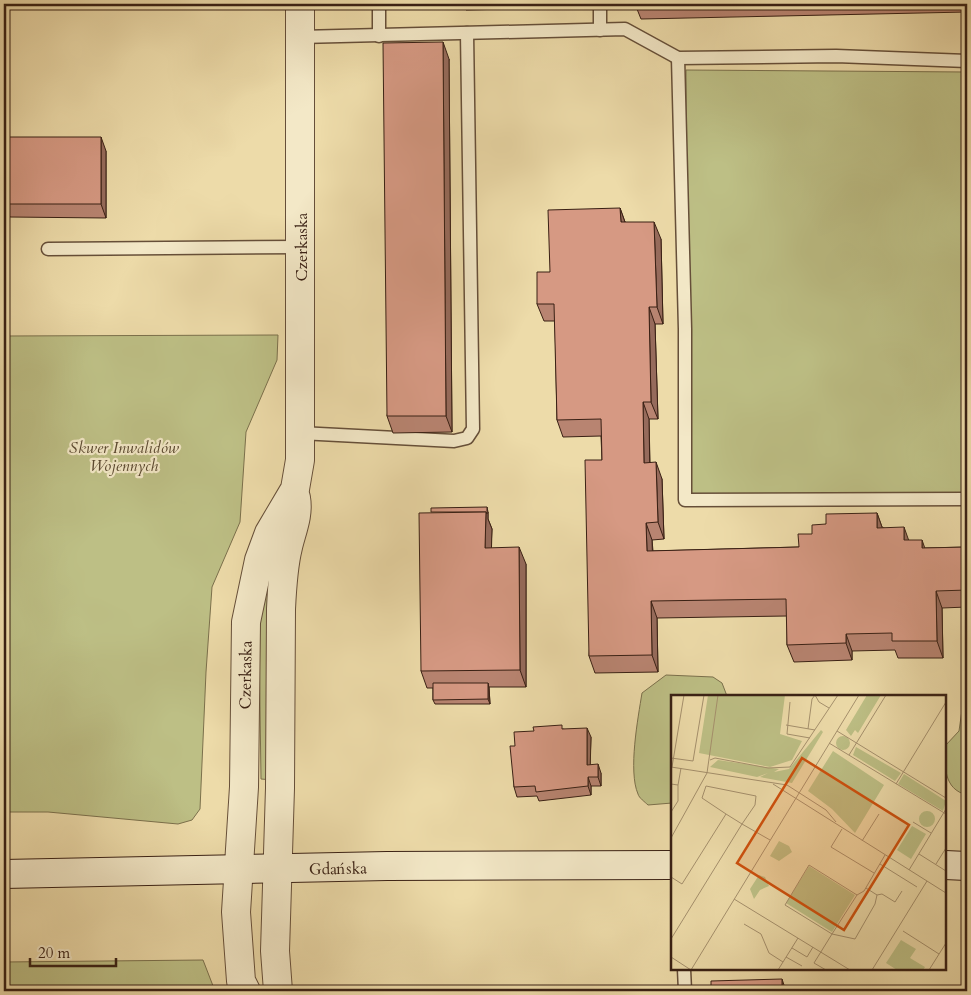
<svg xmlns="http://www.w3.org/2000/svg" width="971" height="995" font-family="Cardo,serif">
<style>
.green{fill:#bdbf85;stroke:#7b704c}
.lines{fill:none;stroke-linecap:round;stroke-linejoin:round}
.service-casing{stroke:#664f39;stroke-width:15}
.tertiary-casing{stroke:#664f39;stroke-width:30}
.secondary-casing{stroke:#392014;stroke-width:30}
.service{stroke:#f3e8c7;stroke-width:12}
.tertiary{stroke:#f3e8c7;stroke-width:28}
.secondary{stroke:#f3e8c7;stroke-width:28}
.wall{fill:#b88471;stroke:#392014}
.shaded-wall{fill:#966b5c;stroke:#392014}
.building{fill:#d69983;stroke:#392014}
.labels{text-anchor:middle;stroke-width:4.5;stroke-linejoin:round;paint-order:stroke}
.street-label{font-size:16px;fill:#392014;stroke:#f3e8c7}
.park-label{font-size:16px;font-style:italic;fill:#5a4830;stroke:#f3e8c7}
.inset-road{fill:none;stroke:#a5906d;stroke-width:1}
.view{fill:#ce500d;fill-opacity:0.15;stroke:#ce500d;stroke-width:2.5}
.inset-edge{fill:none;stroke:#392014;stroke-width:2.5}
</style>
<rect width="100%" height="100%" fill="#eddba9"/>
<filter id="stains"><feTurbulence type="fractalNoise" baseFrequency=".004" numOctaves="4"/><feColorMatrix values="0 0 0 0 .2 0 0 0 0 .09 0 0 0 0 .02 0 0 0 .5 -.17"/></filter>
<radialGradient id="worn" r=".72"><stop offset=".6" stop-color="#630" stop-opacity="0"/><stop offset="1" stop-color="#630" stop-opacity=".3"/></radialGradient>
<g class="green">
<polygon points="686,70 967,72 967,499 686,498"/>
<polygon points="278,335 277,360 246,432 240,522 212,587 206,672 200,809 192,820 178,824 48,812 4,812 4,336"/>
<polygon points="265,593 268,593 270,597 273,780 261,779 259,635 260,610"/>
<path d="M 666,675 L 713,677 L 722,683 L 727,696 L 672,696 L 672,803 L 648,805 C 645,802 639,798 638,794 C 628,771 638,718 642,693 Z"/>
<path d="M 967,694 L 967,795 C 943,789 945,766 945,746 L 959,731 L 964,696 Z"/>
<polygon points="203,960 215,991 4,991 4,962"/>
</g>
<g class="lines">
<defs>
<g id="service">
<polyline points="379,4 379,36"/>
<polyline points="600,30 600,4"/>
<polyline points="300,37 625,29 678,58 836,56 967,61"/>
<polyline points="678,58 685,329 685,500 967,499"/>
<polyline points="48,249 301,247"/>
<polyline points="300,433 454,441 467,438 473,429 467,33"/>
<polyline points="684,969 685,991"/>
</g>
<g id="tertiary">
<polyline points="246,991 241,981 236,912 244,787 246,622 259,560 269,533 295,489 300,460 300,4"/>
<path d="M 278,991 L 275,951 L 280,788 L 281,609 C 282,588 283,567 288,547 C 292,530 299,515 296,498"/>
</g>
<g id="secondary">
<polyline points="945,865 967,866"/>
<polyline points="4,874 387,866 672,865"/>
</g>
</defs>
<use href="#service" class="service-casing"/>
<use href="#tertiary" class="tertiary-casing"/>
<use href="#secondary" class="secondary-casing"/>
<use href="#service" class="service"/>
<use href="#tertiary" class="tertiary"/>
<use href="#secondary" class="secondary"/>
</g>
<g class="wall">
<polygon points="464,4 593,4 593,7 466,10"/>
<polygon points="635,4 967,4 967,12 641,19"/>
<polygon points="449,59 452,432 393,433 387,416"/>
<polygon points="4,147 106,151 106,218 10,217 6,207 4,207"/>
<polygon points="620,208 625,222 661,239 663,324 655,324 658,419 649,419 650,463 662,479 664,539 652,540 653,551 799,547 812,534 826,524 877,513 882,527 925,548 967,547 967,607 942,608 943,658 898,658 895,650 852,651 852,660 794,662 787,645 787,616 657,618 658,672 595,673 589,656 602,460 601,436 563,437 557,420 555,321 544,321 537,304 550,272"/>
<polygon points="488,512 488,519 492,529 491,548 526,564 526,687 489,687 490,704 435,704 433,700 433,688 427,688 421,671"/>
<polygon points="563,729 591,737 590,764 601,773 601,786 591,786 591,795 539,801 537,796 517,797 514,787 515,746"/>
</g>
<g class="shaded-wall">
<polygon points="443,42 449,59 452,432 446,416"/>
<polygon points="101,137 106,151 106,218 101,204"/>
<polygon points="620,208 626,225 621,222"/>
<polygon points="654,222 661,239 663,324 657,307"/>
<polygon points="649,307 655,324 658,419 651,402"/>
<polygon points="643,402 649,419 650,480 644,463"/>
<polygon points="656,462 662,479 664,539 658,522"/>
<polygon points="487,507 488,512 488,519 492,529 491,565 485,548 486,512"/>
<polygon points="877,513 883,530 877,528"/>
<polygon points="646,523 652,540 653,568 647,551"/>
<polygon points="904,527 910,544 904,540"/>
<polygon points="922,540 928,557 922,548"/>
<polygon points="519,547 526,564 526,687 520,670"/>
<polygon points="936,591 942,608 943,658 937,641"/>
<polygon points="651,601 657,618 658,672 652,655"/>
<polygon points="846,634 852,651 852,660 846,643"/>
<polygon points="488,683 489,688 490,704 488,699"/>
<polygon points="587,728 591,737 590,774 587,765"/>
<polygon points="598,764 601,773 601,786 598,777"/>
<polygon points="588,777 591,786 591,795 588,786"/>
<polygon points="782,979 786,991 782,991"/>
</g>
<g class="building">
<polygon points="443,42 446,416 387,416 383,43"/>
<polygon points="9,137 101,137 101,204 5,204 5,193 4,193 4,147 9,147"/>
<polygon points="620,208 621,222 654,222 657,307 649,307 651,402 643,402 644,463 656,462 658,522 646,523 647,551 799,547 798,534 812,534 812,525 826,524 826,514 877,513 877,528 904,527 904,540 922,540 922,548 967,547 967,590 936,591 937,641 892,641 892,633 846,634 846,643 787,645 786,599 651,601 652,655 589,656 585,460 602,460 601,419 557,420 554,304 537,304 537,272 550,272 548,210"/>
<polygon points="487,507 487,514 486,512 431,512 431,508"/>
<polygon points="486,512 485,548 519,547 520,670 421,671 419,513"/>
<polygon points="433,683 488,683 488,699 433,700"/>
<polygon points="562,725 562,729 587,728 587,765 598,764 598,777 588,777 588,786 536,792 535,786 514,787 510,746 515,746 514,732 534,731 533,727"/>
<polygon points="782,979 782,991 711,991 711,981"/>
</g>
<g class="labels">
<g class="street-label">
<text transform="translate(301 247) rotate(-90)" y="6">Czerkaska</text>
<text transform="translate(245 675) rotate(-89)" y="6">Czerkaska</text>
<text transform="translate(338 868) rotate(-1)" y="6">Gdańska</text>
</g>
<g class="park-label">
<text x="124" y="453">Skwer Inwalidów<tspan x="124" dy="18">Wojennych</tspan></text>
</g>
</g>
<g transform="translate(671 695)">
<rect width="275" height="275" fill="#eddba9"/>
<path d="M 37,0 L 114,0 L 109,39 L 131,46 L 121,65 L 99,72 L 28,58 ZM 196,0 L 210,0 L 187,38 L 184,35 L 180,41 L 175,35 ZM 150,35 L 152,37 L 121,88 L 89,82 L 97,78 L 86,82 L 39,72 L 47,65 L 108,74 L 103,77 L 118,74 ZM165 48a7 7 0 1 1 14 0a7 7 0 1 1-14 0ZM 185,52 L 230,78 L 224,86 L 182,60 ZM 162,56 L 213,90 L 184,138 L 161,114 L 137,96 ZM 233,79 L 275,106 L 272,116 L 227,89 ZM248 124a8 8 0 1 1 16 0a8 8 0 1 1-16 0ZM 241,131 L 255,139 L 240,164 L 226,155 ZM 108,146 L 118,151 L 121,157 L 108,166 L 99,161 ZM 138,171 L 184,200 L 161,237 L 115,208 ZM 88,180 L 94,182 L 98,191 L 89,195 L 83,204 L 79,194 ZM 230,245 L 245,254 L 239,263 L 254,272 L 252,275 L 226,275 L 215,268 Z" fill="#bdbf85"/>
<path class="inset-road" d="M 144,0 L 148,7 L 158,13M 119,7 L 116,39 L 139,43M 115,30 L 144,35M 137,34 L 141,4 L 144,0M 166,36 L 275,103M 158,48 L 275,119M 178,60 L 215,0M 0,63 L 22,66 L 33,0M 39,65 L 44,63 L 97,73 L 119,72 L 167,0M 0,72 L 116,90 L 155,115 L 165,127M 1,72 L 13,0M 0,89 L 7,90 L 10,73M 102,89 L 275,198M 225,89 L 275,7M 0,117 L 7,106 L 7,90M 242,127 L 260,138M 171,134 L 160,152 L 203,178M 0,143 L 36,78 L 47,0M 191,146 L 208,119M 248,159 L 275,176M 209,169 L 246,192M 265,169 L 275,153M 238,175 L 275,114M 0,182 L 11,189 L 55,119 L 31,103 L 35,91 L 85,101 L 84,110 L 71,129 L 99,145M 186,200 L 161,239 L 114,210 L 138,170 L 186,200 L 193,196 L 214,160M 206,200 L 211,199 L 224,207 L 231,196M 63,204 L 179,275M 73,229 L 90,239 L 98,258 L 112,267M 232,236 L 268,259M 0,244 L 71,129 L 55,119M 121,253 L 136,262 L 142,252M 0,262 L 20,275M 115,262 L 131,271M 20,275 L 188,0M 107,275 L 127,243M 155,275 L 143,268 L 161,239 L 184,244 L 204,209 L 206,200 L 195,193M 201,275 L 256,186M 258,275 L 275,248"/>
<path class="view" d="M 131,63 L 238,130 L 173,235 L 66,168 Z"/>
<rect width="275" height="275" class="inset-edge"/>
</g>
<rect width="971" height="995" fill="none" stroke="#eddba9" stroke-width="20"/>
<rect x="5" y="5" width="961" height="985" fill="none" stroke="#392014" stroke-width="2.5"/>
<rect x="10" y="10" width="951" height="975" fill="none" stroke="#392014"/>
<path d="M30 958v8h86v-8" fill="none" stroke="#392014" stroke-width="2.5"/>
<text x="38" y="958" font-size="15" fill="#392014" stroke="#f3e8c7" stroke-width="4" paint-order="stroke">20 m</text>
<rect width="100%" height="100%" filter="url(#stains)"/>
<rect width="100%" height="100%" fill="url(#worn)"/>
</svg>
